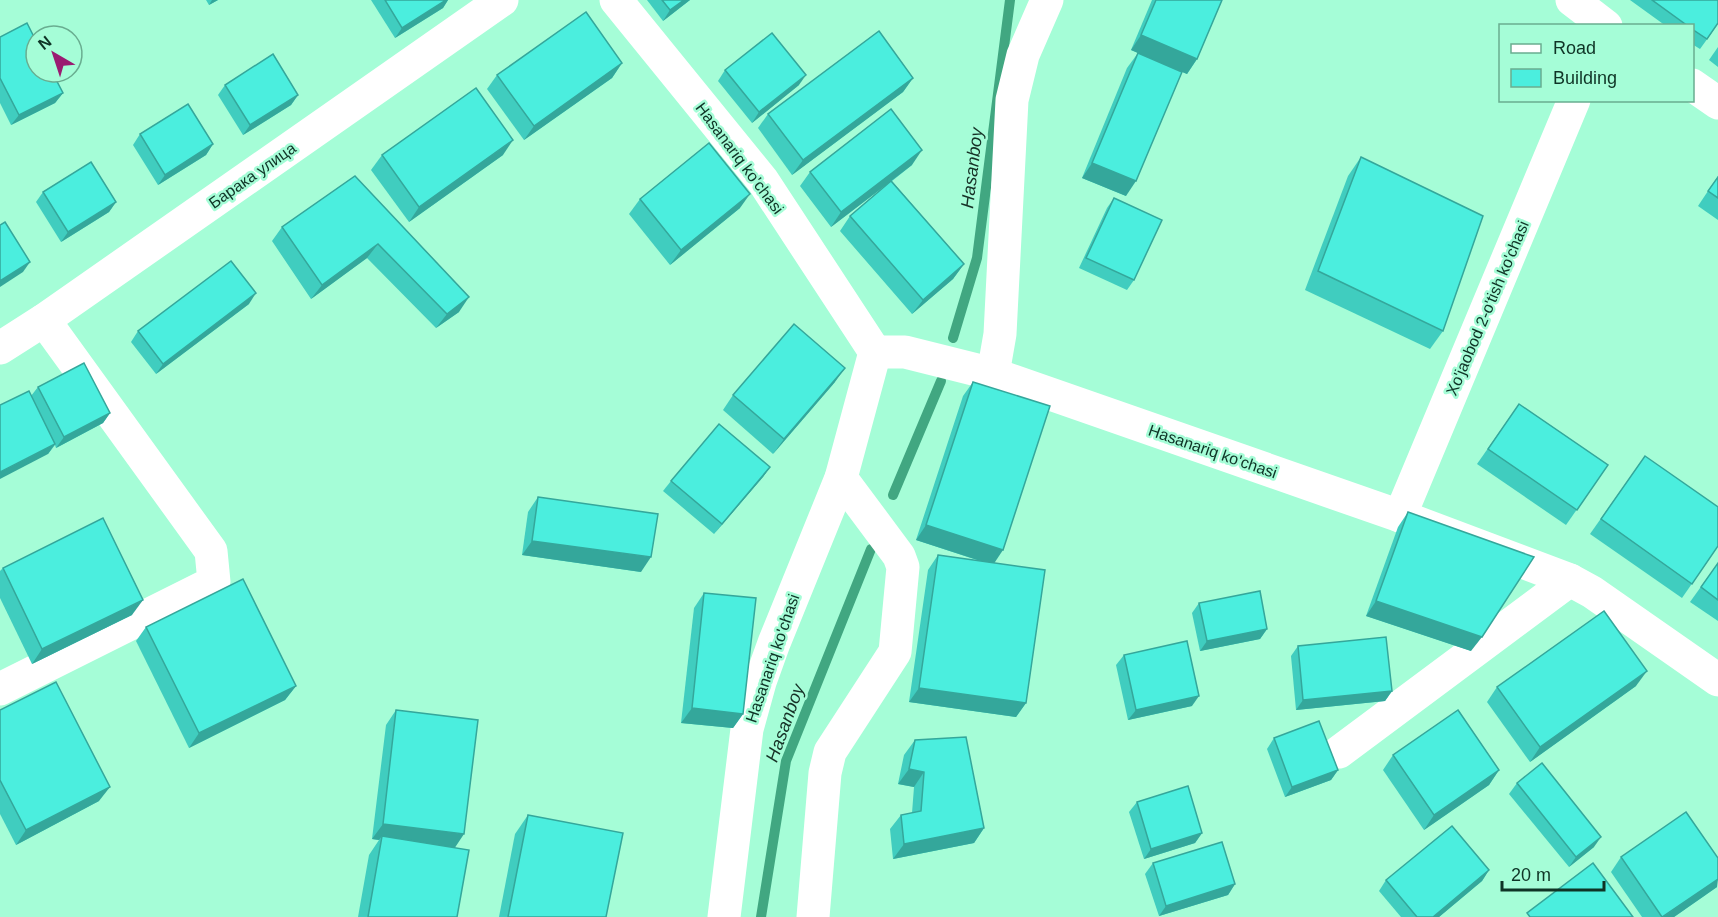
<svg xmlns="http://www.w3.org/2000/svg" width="1718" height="917" font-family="Helvetica,sans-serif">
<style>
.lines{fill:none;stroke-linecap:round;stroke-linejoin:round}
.stream{stroke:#41a781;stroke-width:10}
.minor{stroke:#fff;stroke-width:33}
.major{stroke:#fff;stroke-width:33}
.wall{fill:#40cdbf}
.shaded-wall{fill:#34a79b}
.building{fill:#4beede;stroke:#34a79b;stroke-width:1.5}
.labels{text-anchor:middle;stroke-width:5;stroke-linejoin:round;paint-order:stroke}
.street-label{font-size:16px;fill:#0f3426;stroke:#a5fdd7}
.water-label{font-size:18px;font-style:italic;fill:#163126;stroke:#a5fdd7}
</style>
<rect width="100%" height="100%" fill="#a5fdd7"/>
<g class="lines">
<g class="stream">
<polyline points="953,338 977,258 1010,0"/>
<polyline points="893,495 941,381"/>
<polyline points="761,917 786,761 871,549"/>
</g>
<g class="minor">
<polyline points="616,0 763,181 875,352 841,478 774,643 760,682 747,729 724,917"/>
<polyline points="1572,0 1606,26"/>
<polyline points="1692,85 1718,103"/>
<polyline points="875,352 905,352 993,374 1400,516 1570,580 1592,592 1718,680"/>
<polyline points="993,374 1000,334 1012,100 1023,55 1047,0"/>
<polyline points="1400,516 1574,100"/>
<polyline points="0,689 214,582 211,551 44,320"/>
<polyline points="1339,752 1570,580"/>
<polyline points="813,917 825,773 830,752 895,652 903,567 899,556 841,478"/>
</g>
<polyline class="major" points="0,348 44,320 502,0"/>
</g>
<g class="wall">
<polygon points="206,0 218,0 209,5"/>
<polygon points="371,0 448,0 443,8 395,38"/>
<polygon points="647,0 690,0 663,21"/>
<polygon points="1152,0 1222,0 1197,59 1187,74 1131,50"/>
<polygon points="1630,0 1718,0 1718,24 1700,49 1692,44 1692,26 1666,26"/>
<polygon points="0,37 63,93 55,103 11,125 0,103"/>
<polygon points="1718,47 1718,67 1709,60"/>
<polygon points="1138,53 1126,196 1082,178 1127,68"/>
<polygon points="622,63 612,78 524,140 487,89 497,75"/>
<polygon points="725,70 799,85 752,123 718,81"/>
<polygon points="913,78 903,92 792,175 758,128 768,114"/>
<polygon points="225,85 298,95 291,105 243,135 218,95"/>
<polygon points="140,134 213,144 206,155 158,185 133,145"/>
<polygon points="382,155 503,155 409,222 371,170"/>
<polygon points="1361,157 1443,331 1430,349 1305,290 1348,176"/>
<polygon points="912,165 892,181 964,264 953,279 912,314 840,231 850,216 890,182 831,227 800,186 810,172"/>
<polygon points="355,176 459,312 436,328 367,258 311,299 272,241 282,227"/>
<polygon points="1718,176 1718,220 1698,206"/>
<polygon points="43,192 116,202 109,212 61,242 36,202"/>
<polygon points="1114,198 1134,280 1127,290 1079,268 1107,208"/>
<polygon points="640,199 740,208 670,265 629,214"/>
<polygon points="249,304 156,374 131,342 138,331"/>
<polygon points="835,382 773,454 723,410 733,395"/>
<polygon points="973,382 994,563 1026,703 1016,717 909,702 928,570 938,555 980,561 916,540 963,396"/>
<polygon points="38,387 110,413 103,423 56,448 55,445 48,454 31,396"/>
<polygon points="1519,404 1608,465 1566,525 1477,464"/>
<polygon points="1645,456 1718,546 1682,598 1590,534"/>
<polygon points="770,467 763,477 714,534 663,491 671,481"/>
<polygon points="538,497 641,572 522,555 528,512"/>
<polygon points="1408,512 1471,651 1366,616 1398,527"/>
<polygon points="1718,563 1718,621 1690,602"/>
<polygon points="3,568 132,615 32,664 0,598 0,571"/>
<polygon points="704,593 743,714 733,728 681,723 694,608"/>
<polygon points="1199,603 1267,629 1260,639 1200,651 1192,613"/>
<polygon points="146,627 296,686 285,700 189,748 136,641"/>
<polygon points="1298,646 1392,691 1385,701 1296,710 1291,656"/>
<polygon points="1124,655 1192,706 1128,720 1116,665"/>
<polygon points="1636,686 1530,762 1487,702 1497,687"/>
<polygon points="0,710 99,801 16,845 0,814"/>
<polygon points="396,710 454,848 457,917 358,917 369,855 379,840 372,839 386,725"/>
<polygon points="1274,738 1338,770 1331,780 1285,797 1267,749"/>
<polygon points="915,740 984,828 974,843 893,859 890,829 901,815 912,813 914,787 898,784 904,755"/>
<polygon points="1393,755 1499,770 1489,785 1424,830 1383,770"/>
<polygon points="1517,783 1594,847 1569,867 1509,794"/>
<polygon points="1137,802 1202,833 1195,843 1144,859 1129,812"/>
<polygon points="528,815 606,917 499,917 515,834"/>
<polygon points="1621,857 1717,887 1674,917 1642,917 1611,872"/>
<polygon points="1153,863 1235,884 1228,895 1159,916 1145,874"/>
<polygon points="1489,870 1482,881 1439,917 1401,917 1379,891 1386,880"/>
</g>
<g class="shaded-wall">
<polygon points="212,0 218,0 209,5"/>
<polygon points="446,0 448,0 443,8 395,38 402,28"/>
<polygon points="684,0 690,0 663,21 670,10"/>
<polygon points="1141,35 1197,59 1187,74 1131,50"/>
<polygon points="622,63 612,78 524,140 534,126"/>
<polygon points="806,75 799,85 752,123 759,112"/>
<polygon points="913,78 903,92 792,175 803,160"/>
<polygon points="63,93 55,103 11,125 19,115"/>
<polygon points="298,95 291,105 243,135 250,125"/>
<polygon points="513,140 503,155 409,222 419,207"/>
<polygon points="213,144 206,155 158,185 165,175"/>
<polygon points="922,150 912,165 831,227 841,212"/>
<polygon points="1092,163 1136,181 1126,196 1082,178"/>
<polygon points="750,194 740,208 670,265 681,250"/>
<polygon points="116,202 109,212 61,242 68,232"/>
<polygon points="378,244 367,258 311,299 322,285"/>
<polygon points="30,262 23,272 0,287 0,281"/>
<polygon points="964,264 953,279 912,314 923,300"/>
<polygon points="256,293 249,304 156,374 163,364"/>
<polygon points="469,297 459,312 436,328 447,314"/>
<polygon points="845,368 835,382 773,454 784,439"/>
<polygon points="110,413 103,423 56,448 64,437"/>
<polygon points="55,444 48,454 0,479 0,472"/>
<polygon points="770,467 763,477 714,534 722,524"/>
<polygon points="926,525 1003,550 993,565 916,540"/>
<polygon points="532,541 651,557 641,572 522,555"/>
<polygon points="143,600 132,615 32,664 42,649"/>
<polygon points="1376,601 1482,637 1471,651 1366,616"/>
<polygon points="1267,629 1260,639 1200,651 1207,641"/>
<polygon points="1647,671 1636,686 1530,762 1540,747"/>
<polygon points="296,686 285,700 189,748 199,733"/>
<polygon points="919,688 1026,703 1016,717 909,702"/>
<polygon points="1392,691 1385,701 1296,710 1303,700"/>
<polygon points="1199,696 1192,706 1128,720 1136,710"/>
<polygon points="692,708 743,714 733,728 681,723"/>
<polygon points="909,769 924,772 914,787 898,784"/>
<polygon points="1338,770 1331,780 1285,797 1292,787"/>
<polygon points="1499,770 1489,785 1424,830 1434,815"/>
<polygon points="110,787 99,801 16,845 26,830"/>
<polygon points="383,824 464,834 454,849 382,836 379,840 372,839"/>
<polygon points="984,828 974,843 893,859 904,844"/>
<polygon points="1202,833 1195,843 1144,859 1151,849"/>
<polygon points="1601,837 1594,847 1569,867 1576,857"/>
<polygon points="1489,870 1482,881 1439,917 1433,917"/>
<polygon points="1718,879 1717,887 1674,917 1663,917"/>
<polygon points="1235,884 1228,895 1159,916 1166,906"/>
</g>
<g class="building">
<polygon points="385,0 446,0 402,28"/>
<polygon points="662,0 684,0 670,10"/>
<polygon points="1156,0 1222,0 1197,59 1141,35"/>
<polygon points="1652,0 1718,0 1718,23 1707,39 1692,29 1692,26 1688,26"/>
<polygon points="586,12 622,63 534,126 497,75"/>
<polygon points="27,23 36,41 36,72 52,72 63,93 19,115 0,78 0,37"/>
<polygon points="879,31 913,78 803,160 768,114"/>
<polygon points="772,33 806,75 759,112 725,70"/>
<polygon points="1138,53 1182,72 1136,181 1092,163"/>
<polygon points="273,54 298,95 250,125 225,85"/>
<polygon points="476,88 513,140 419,207 382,155"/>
<polygon points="188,104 213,144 165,175 140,134"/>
<polygon points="891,109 922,150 841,212 810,172"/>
<polygon points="709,143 750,194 681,250 640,199"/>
<polygon points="1361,157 1483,216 1443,331 1318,271"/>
<polygon points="91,162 116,202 68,232 43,192"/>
<polygon points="355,176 469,297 447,314 378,244 322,285 282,227"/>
<polygon points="1718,177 1718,198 1708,191"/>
<polygon points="891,181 964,264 923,300 850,216"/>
<polygon points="1114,198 1162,220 1134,280 1086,258"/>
<polygon points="5,222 30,262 0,281 0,225"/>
<polygon points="231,261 256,293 163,364 138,331"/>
<polygon points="794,324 845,368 784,439 733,395"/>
<polygon points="84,363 110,413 64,437 38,387"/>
<polygon points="973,382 1050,406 1003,550 926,525"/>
<polygon points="29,391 55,444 0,472 0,405"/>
<polygon points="1519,404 1608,465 1577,510 1488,449"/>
<polygon points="719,424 770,467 722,524 671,481"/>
<polygon points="1645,456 1718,507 1718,546 1692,584 1601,519"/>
<polygon points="538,497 658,514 651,557 532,541"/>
<polygon points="1408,512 1534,557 1482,637 1376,601"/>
<polygon points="103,518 143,600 42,649 3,568"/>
<polygon points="938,555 1045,570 1026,703 919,688"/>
<polygon points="1718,563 1718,600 1701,587"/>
<polygon points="243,579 296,686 199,733 146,627"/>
<polygon points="1260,591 1267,629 1207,641 1199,603"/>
<polygon points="704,593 756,598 743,714 692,708"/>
<polygon points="1604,611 1647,671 1540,747 1497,687"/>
<polygon points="1386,637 1392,691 1303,700 1298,646"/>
<polygon points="1187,641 1199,696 1136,710 1124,655"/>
<polygon points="56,682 110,787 26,830 0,780 0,710"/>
<polygon points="396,710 478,720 464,834 383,824"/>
<polygon points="1458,710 1499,770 1434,815 1393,755"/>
<polygon points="1319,721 1338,770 1292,787 1274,738"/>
<polygon points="966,737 984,828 904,844 901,815 921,811 924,772 909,769 915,740"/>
<polygon points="1542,763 1601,837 1576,857 1517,783"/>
<polygon points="1188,786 1202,833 1151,849 1137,802"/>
<polygon points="1686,812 1718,858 1718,879 1662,917 1621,857"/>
<polygon points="528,815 623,833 606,917 508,917"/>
<polygon points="1452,826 1489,870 1433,917 1417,917 1386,880"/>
<polygon points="382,836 469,850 457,917 368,917"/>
<polygon points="1222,842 1235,884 1166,906 1153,863"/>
<polygon points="1593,863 1633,917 1530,917 1527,913"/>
</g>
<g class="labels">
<g class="street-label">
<text transform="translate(740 158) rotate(53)" y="6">Hasanariq ko'chasi</text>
<text transform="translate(252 175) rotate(-35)" y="6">Барака улица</text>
<text transform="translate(1487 308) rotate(-67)" y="6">Xo'jaobod 2-o'tish ko'chasi</text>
<text transform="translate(1213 451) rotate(19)" y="6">Hasanariq ko'chasi</text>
<text transform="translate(772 658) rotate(-71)" y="6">Hasanariq ko'chasi</text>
</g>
<g class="water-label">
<text transform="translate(972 168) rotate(-83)" y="6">Hasanboy</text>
<text transform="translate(785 723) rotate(-70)" y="6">Hasanboy</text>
</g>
</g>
<rect x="1499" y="24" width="195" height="78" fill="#a5fdd7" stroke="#69ad90" stroke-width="1.5"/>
<rect x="1511" y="44" width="30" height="9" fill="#ffffff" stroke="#69ad90" stroke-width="1.5"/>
<text x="1553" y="54" font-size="18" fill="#0f3426">Road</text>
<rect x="1511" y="69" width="30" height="18" fill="#4beede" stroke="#69ad90" stroke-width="1.5"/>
<text x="1553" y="84" font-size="18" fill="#0f3426">Building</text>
<g transform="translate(54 54) rotate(321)"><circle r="28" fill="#a5fdd7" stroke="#69ad90" stroke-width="1.5"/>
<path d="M0-4.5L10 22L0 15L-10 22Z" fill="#9a1b71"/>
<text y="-9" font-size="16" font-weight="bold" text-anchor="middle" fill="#0f3426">N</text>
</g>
<path d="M1502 881v9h102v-9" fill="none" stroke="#0f3426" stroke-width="3"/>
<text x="1511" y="881" font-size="18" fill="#0f3426" stroke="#a5fdd7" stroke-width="4.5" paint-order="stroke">20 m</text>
</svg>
